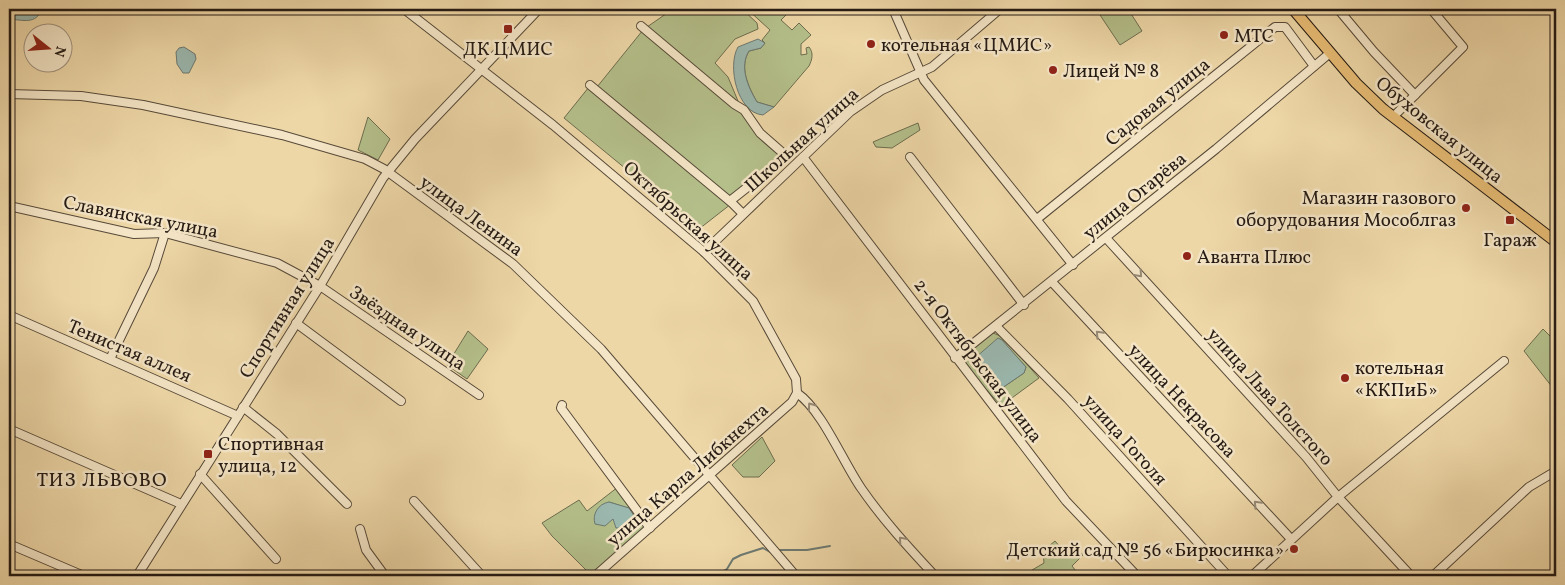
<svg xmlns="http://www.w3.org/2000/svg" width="1565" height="585" font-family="Vollkorn,serif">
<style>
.green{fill:#b4bf8a;stroke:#6c6d4f;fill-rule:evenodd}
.water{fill:#9bb8af;stroke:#6c7971}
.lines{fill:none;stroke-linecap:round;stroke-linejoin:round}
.stream{stroke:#6c7971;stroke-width:2}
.minor-casing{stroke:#574a39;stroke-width:10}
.major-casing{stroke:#251b14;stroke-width:12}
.minor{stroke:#f4e5c6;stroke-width:8}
.major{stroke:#e7bc74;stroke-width:10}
.oneway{stroke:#978a76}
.poi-dot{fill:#8f2418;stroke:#f4e5c6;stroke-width:2}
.labels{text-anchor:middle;stroke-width:5;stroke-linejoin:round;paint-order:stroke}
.poi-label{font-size:19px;fill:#251b14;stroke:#f4e5c6;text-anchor:start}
.street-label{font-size:19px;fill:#251b14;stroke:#f4e5c6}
.neighbourhood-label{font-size:20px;letter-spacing:1px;fill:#251b14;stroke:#f4e5c6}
</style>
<rect width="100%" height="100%" fill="#eed7a7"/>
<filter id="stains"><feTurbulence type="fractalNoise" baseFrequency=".004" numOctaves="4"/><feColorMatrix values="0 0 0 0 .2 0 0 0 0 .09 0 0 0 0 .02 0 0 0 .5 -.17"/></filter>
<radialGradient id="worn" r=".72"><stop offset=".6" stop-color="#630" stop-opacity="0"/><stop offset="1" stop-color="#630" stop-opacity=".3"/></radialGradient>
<g class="green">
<polygon points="673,9 742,9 757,23 758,29 735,39 715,63 728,77 738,101 736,103 647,27"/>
<path d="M 747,9 L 781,9 L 787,14 L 781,20 L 792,30 L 799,23 L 811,35 L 801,44 L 801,55 L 807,54 L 806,48 L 809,47 C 814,53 812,60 809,66 L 774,107 L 757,102 C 748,86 739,67 749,51 L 761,48 L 765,43 L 762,40 L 770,30 Z"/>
<polygon points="1096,9 1128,9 1142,31 1120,45"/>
<polygon points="643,30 744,115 782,156 730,199 597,87"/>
<polygon points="589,87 731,204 699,229 564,118"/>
<polygon points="368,117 390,139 378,160 358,150"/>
<polygon points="918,123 920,130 892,148 876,147 873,142"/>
<polygon points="1543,329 1556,342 1556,392 1524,351"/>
<polygon points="468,331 488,349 467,379 447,365"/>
<path d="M 993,333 L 1003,337 L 1039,378 L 1001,406 L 961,361 L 963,356 ZM 1000,339 L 1026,367 L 1024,373 L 1002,388 L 993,384 L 975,359 Z"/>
<polygon points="762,437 775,461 759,477 743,477 732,465"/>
<path d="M 618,487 L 646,527 L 591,575 L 552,536 L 542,523 L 579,500 L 587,511 ZM 609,502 L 628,508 L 616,523 L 613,519 L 608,521 Z"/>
<polygon points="1055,541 1066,554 1084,554 1072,566 1080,576 1022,576 1044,563 1043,551"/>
</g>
<g class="water">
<path d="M 9,9 L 42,9 C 36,25 23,20 9,19 Z"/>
<path d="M 758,39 L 765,43 L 761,48 L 749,51 C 739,67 748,87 757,102 L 774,107 L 763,115 C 737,113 727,66 738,47 Z"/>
<polygon points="184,47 195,54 196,59 189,73 183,73 177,64 176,52 179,48"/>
<polygon points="998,338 1002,340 1026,367 1024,373 1002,388 993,384 975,358"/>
<path d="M 609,502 L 629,508 L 634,516 L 633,524 L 624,528 L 616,528 L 613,519 L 605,526 L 595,524 C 592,514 598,504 609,502 Z"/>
</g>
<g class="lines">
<g class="stream">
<polyline points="778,550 807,550 830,546"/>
<polyline points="715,576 727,569 733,559 741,555 763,548 770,552"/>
</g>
<defs>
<g id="minor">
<polyline points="404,9 553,125 704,252 753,301 796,379 797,393 792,402 595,576"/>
<polyline points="893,9 924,80 1073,265"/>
<polyline points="1338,9 1374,52 1415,95"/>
<polyline points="641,26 734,104 744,110 760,133 784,154 782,160 730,201"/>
<polyline points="590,85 732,203 743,214"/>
<polyline points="9,94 81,96 143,105 282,135 365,159 384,169 513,264 601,349 796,576"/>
<polyline points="1393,117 1463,47 1431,9"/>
<polyline points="803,157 1066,501 1137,576"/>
<polyline points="910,157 1024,305"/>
<polyline points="9,206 134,234 165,233 277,263 320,286 479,395"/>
<polyline points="1037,219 1275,27 1285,27 1314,66"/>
<polyline points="1106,238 1306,457 1338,497 1411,576"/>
<polyline points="704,252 850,112 882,90 932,67 1000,9"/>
<polyline points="1052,282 1291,539"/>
<polyline points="9,315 238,416"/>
<polyline points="296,323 401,401"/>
<polyline points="996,326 1068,399 1228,576"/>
<polyline points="955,358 1216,149 1330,53"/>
<polyline points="110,359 154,268 165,233"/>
<path d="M 797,393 C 822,410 843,462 861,488 C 883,520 909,548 935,576"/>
<polyline points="562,405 561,408 650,528"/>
<polyline points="243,407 277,434 347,504"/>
<polyline points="9,429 181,504"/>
<polyline points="200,474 276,559"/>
<polyline points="414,501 482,576"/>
<polyline points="360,529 366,550 385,576"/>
<polyline points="9,544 84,576"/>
<polyline points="137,576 320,286 383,178 415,139 539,9"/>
<polyline points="1252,576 1338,497 1504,361"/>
<polyline points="1433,576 1529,487 1556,471"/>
</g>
<polyline id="major" points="1293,9 1356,83 1383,109 1556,242"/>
</defs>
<use href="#minor" class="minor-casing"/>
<use href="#major" class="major-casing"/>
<use href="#minor" class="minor"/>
<use href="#major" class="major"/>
</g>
<defs><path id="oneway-chevron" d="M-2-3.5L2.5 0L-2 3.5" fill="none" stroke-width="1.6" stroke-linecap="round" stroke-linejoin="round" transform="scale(1.25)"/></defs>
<g class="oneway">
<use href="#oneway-chevron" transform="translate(1139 274) rotate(48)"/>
<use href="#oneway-chevron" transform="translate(1099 334) rotate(-133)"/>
<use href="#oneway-chevron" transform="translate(811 406) rotate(-126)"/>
<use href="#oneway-chevron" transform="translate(1257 504) rotate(-133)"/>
<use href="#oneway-chevron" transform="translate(902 540) rotate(-131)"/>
</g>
<g class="poi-dot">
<rect x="503" y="24" width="10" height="10" rx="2.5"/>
<circle cx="1224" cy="35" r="5"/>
<circle cx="871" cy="44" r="5"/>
<circle cx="1053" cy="70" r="5"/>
<circle cx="1466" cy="208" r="5"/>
<rect x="1505" y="215" width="10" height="10" rx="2.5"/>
<circle cx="1187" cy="256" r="5"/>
<circle cx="1345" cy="378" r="5"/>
<rect x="203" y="449" width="10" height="10" rx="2.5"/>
<circle cx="1294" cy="549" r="5"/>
</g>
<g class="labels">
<g class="poi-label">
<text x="1234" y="42">МТС</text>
<text x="881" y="51">котельная «ЦМИС»</text>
<text x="508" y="55" text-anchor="middle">ДК ЦМИС</text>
<text x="1063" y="77">Лицей № 8</text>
<text x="1456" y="204" text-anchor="end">Магазин газового<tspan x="1456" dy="22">оборудования Мособлгаз</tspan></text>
<text x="1510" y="246" text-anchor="middle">Гараж</text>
<text x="1197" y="263">Аванта Плюс</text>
<text x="1355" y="374">котельная<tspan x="1355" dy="22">«ККПиБ»</tspan></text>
<text x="218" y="450">Спортивная<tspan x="218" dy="22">улица, 12</tspan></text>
<text x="1284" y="556" text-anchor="end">Детский сад № 56 «Бирюсинка»</text>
</g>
<g class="street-label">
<text transform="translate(1157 101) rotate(-39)" y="7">Садовая улица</text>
<text transform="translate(1440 129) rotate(39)" y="7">Обуховская улица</text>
<text transform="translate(801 139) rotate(-42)" y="7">Школьная улица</text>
<text transform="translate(1134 195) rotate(-39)" y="7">улица Огарёва</text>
<text transform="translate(472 215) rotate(36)" y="7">улица Ленина</text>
<text transform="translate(141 216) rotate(11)" y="7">Славянская улица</text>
<text transform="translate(689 220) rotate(42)" y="7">Октябрьская улица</text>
<text transform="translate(286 307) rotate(-58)" y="7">Спортивная улица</text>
<text transform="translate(408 327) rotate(34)" y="7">Звёздная улица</text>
<text transform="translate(130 350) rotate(23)" y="7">Тенистая аллея</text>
<text transform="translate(979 360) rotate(53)" y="7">2-я Октябрьская улица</text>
<text transform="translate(1271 396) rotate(48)" y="7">улица Льва Толстого</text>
<text transform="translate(1183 400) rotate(47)" y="7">улица Некрасова</text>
<text transform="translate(1126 439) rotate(48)" y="7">улица Гоголя</text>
<text transform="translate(687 474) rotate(-41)" y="7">улица Карла Либкнехта</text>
</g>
<g class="neighbourhood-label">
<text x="102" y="486">ТИЗ ЛЬВОВО</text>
</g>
</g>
<rect width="1565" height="585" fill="none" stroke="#eed7a7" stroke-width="30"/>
<rect x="10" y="10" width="1545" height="565" fill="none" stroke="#251b14" stroke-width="2.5"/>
<rect x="15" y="15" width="1535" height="555" fill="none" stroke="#251b14"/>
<g transform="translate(48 48) rotate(107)"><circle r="24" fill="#f4e5c6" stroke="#a1947f"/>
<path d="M0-4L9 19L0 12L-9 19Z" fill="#8f2418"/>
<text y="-8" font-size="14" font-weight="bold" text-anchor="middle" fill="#251b14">N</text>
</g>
<rect width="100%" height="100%" filter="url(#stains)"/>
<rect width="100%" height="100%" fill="url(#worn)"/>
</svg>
